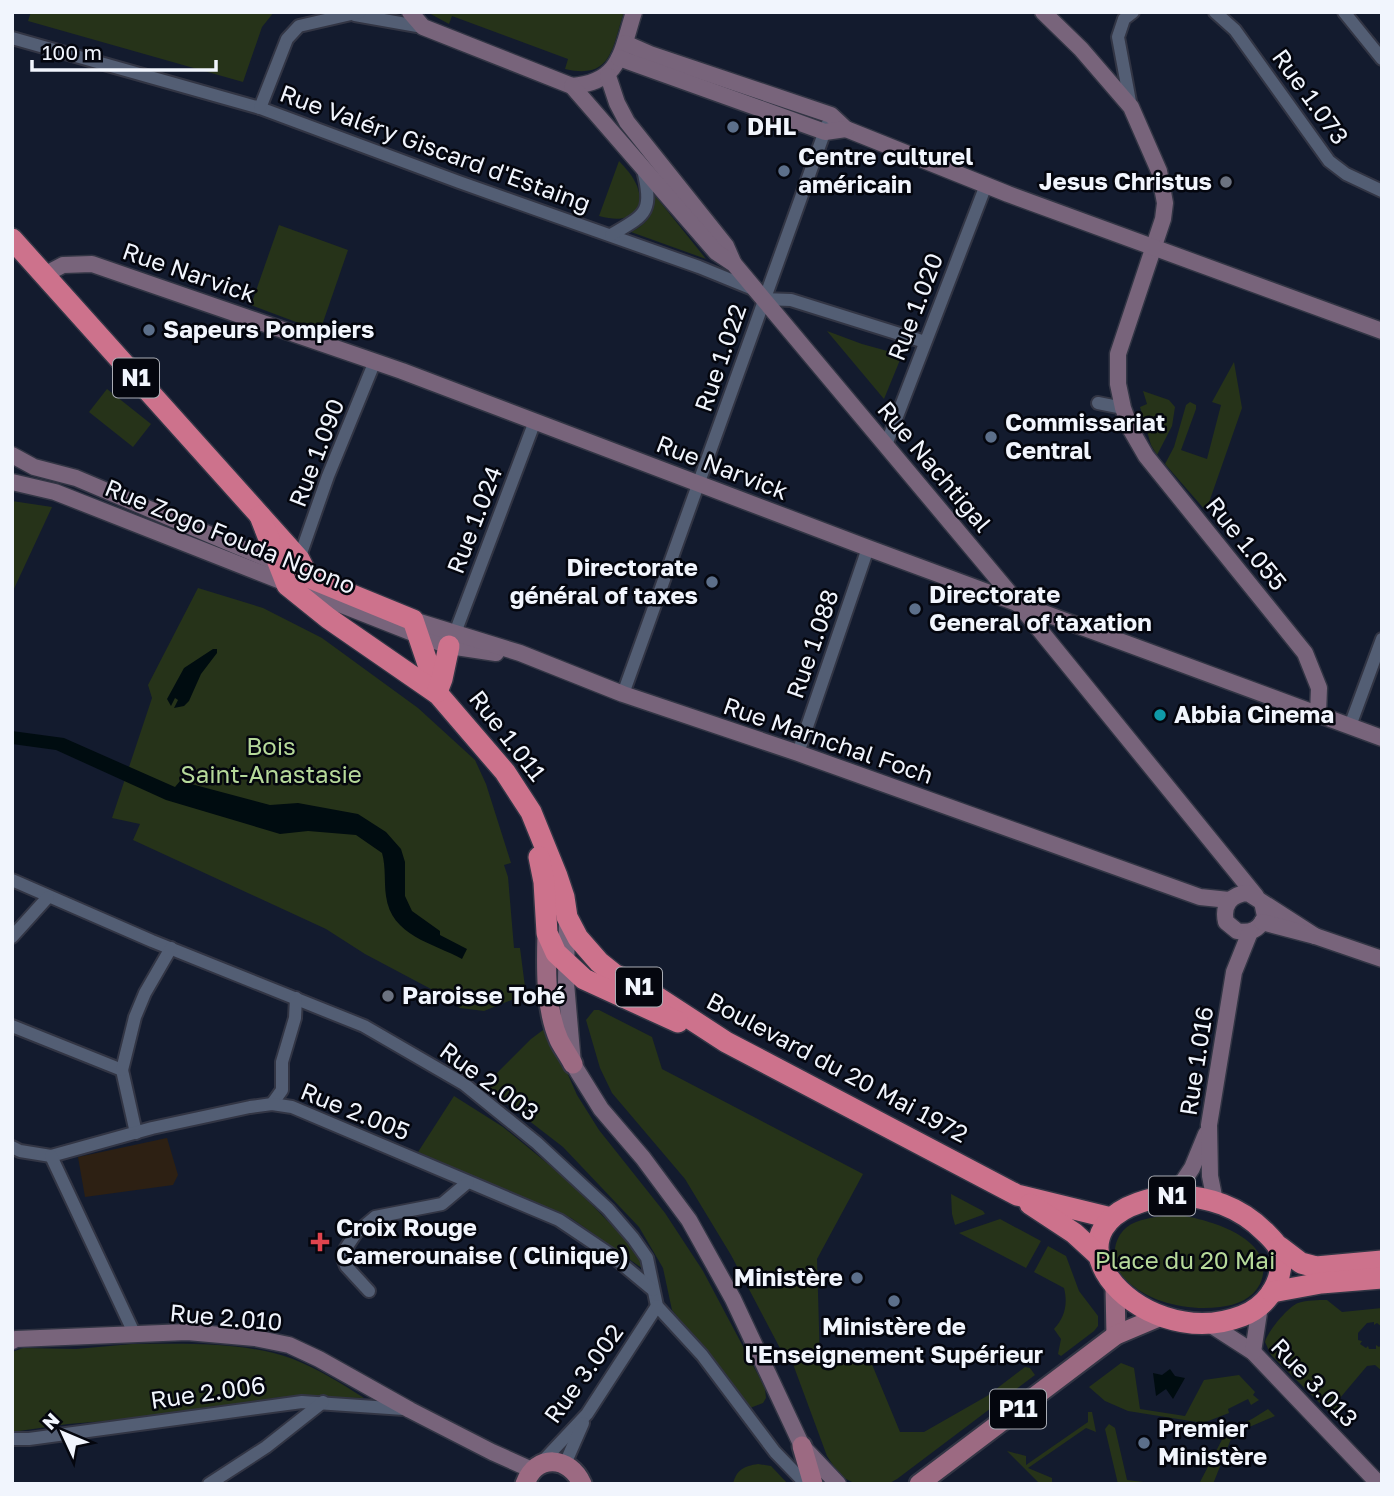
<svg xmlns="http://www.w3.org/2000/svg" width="1394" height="1496" font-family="'Golos Text',sans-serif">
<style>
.medical{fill:#2d2013}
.green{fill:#263319}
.water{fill:#000c10}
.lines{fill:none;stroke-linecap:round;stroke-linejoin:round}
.street-casing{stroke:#323544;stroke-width:16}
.secondary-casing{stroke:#323544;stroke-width:19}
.primary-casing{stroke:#323544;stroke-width:23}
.highway-casing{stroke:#323544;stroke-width:24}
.street{stroke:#535e74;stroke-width:12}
.secondary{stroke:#78647b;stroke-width:16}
.primary{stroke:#9c6a82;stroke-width:19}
.highway{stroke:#cd728c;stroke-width:21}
.service-dot{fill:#5c6f8a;stroke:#04060e;stroke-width:2.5}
.worship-dot{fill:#6b7280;stroke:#04060e;stroke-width:2.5}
.culture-dot{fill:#0f9aa8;stroke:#04060e;stroke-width:2.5}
.health-dot{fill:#e0444e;stroke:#04060e;stroke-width:2.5}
.labels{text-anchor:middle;stroke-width:5;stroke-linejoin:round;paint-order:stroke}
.shield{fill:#04060e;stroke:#aaadb5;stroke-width:2}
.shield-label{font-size:23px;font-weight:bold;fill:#f1f5fd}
.street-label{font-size:24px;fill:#f1f5fd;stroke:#04060e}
.poi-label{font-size:24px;font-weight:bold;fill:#f1f5fd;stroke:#04060e;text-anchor:start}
.park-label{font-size:24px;fill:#b6d99a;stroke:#04060e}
</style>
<rect width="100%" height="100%" fill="#131b2e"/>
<polygon class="medical" points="167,1138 178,1175 173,1185 85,1197 78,1157"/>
<g class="green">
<polygon points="31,12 274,12 262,27 243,82 28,21"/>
<path d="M 427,12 L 624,12 C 612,48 612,80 565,69 L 568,59 L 452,16 L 449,24 Z"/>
<path d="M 619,161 C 632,175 644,189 638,210 C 625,221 616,220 599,216 Z"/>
<path d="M 653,193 L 706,259 L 631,232 C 648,223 656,213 653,193 Z"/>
<polygon points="279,225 348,250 320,331 251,305"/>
<polygon points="827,331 862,344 902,355 884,399"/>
<polygon points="1234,362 1242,408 1206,511 1165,464 1174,447 1186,405 1190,402 1196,405 1196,409 1181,450 1207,459 1221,405 1212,402"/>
<polygon points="107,389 151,424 133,447 89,412"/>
<polygon points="1143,391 1169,400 1175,407 1172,426 1157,455 1151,445 1140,407 1147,404"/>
<polygon points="12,501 52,507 12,593"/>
<polygon points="198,588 263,608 322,638 418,708 475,760 486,784 511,863 504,865 508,877 514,948 520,948 525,987 514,999 484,1011 460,1008 446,997 365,954 326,929 133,840 140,824 112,818 152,698 148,685"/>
<polygon points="594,1010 599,1010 652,1037 662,1069 863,1174 817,1259 820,1362 842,1362 842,1354 862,1353 862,1350 866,1350 900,1432 924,1432 987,1396 1025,1367 1030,1368 1035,1375 897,1479 888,1484 856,1484 840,1476 827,1456 790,1356 782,1352 731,1255 685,1179 612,1093 600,1068 586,1020"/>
<polygon points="547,1027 577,1095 599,1130 665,1213 703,1271 765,1388 766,1398 763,1403 750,1408 672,1310 663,1268 639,1227 563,1147 484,1086 531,1039"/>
<polygon points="454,1096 503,1127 569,1181 628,1242 640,1258 643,1269 571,1218 418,1152"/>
<polygon points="951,1194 983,1211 985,1214 955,1225 952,1214"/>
<path d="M 1178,1215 C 1208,1219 1280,1239 1260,1284 C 1252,1299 1237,1305 1220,1307 C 1188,1311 1149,1303 1125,1279 C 1108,1262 1112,1231 1136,1222 C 1149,1217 1164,1216 1178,1215 Z"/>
<polygon points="1000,1219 1041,1241 1026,1268 959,1233"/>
<path d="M 1048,1246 L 1066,1256 L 1079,1291 L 1098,1316 L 1098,1326 L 1094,1331 L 1061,1356 L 1058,1354 L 1061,1339 L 1054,1329 C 1065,1317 1068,1304 1064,1288 L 1034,1272 Z"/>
<path d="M 1327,1300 L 1342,1312 L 1382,1308 L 1382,1327 L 1377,1323 L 1374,1325 L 1374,1322 L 1367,1323 L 1358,1333 L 1358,1340 L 1362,1341 L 1360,1344 L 1366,1348 L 1368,1346 L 1369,1349 L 1376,1349 L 1376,1345 L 1379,1347 L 1382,1344 L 1382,1371 L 1375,1365 L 1367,1366 L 1340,1398 L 1342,1407 L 1333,1416 L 1271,1355 L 1265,1342 C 1267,1332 1289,1306 1298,1303 C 1307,1300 1318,1300 1327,1300 Z"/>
<path d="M 132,1344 C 185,1344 242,1341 293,1359 C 318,1369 341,1383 364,1398 L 280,1397 L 156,1417 L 68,1424 L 12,1432 L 12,1352 L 23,1348 L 76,1349 Z"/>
<polygon points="1121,1363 1134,1368 1140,1409 1185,1416 1204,1380 1239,1375 1255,1392 1253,1395 1259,1400 1251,1405 1248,1399 1228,1409 1229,1413 1203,1423 1128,1411 1105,1401 1089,1387"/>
<polygon points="1268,1409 1275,1416 1233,1434 1213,1484 1199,1484 1227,1430 1252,1419"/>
<polygon points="1088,1412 1092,1412 1096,1432 1086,1428 1028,1468 1052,1478 1052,1484 1040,1484 1007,1451 1026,1456 1026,1465 1088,1422"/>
<polygon points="1109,1424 1115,1428 1127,1480 1160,1484 1118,1484 1105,1429"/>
<path d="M 758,1464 L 771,1466 L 788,1484 L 733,1484 C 736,1470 744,1466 758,1464 Z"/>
</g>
<g class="water">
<polygon points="213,649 217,649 217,653 201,674 189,701 184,706 174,708 178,700 175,698 171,706 167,699 184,668"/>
<path d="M 12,731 L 64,738 L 175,787 L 180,781 L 270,805 L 298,803 L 358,814 L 386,832 L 401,849 L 405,862 L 405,896 L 412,911 L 440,931 L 440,935 L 467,949 L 462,959 C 433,943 391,936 386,896 C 384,882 386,867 382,853 L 356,835 L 308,831 L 280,834 L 166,800 L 56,750 L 12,744 Z"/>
<polygon points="1170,1369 1175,1376 1185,1378 1173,1399 1166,1389 1156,1396 1153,1373 1162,1375"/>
</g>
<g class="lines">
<defs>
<g id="street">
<polyline points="1215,12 1235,30 1329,161 1346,174 1382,191"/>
<polyline points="1344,12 1382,59"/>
<polyline points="355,15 423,27"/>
<polyline points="12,38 260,108 459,182 699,267 753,289"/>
<polyline points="1131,107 1118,37 1124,19 1133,12"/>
<polyline points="260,108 287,39 299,26 360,12"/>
<path d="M 611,235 C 645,215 654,213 643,170"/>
<polyline points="763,299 791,300 925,342"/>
<polyline points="1098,403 1123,408"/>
<polyline points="886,445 986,185"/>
<polyline points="299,559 328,476 375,361"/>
<polyline points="455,633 535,421"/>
<polyline points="623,694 827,125"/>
<polyline points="1350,726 1382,639"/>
<polyline points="798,753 868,548"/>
<polyline points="12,880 152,941 364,1026 464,1084 537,1143 608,1209 633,1238 647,1258 657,1306 702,1355 775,1452 806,1484"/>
<polyline points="12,937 48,897"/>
<polyline points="12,1026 122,1070 136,1133"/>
<polyline points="122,1070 135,1017 145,993 171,948"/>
<polyline points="272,1104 282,1090 282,1062 295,1018 296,998"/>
<polyline points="12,1147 20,1151 51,1156 152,1128 250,1107 272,1104 292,1107 559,1220 611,1255 653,1290"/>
<polyline points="51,1156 135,1335"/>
<polyline points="369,1291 346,1266 343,1258 346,1248 356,1233 375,1217 442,1204 468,1182"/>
<polyline points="12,1439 29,1439 302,1402 404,1409"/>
<polyline points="541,1463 587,1414 657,1306"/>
<polyline points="565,1464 583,1423"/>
<polyline points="209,1484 266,1447 323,1402"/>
</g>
<g id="secondary">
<path d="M 410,12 L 423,27 L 572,86 C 621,82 621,52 634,12"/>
<polyline points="1043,12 1081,49 1131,107 1159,171 1165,203 1163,219 1118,354 1118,384 1123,408 1131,430 1146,456 1305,653 1319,688 1318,714"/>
<polyline points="625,43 650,54 831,115 846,129 1008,194 1382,331"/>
<polyline points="619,58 825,132 846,129"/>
<polyline points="608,76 617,103 627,122 726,246 733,262"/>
<polyline points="572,86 716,252 734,264 1017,602 1256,896"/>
<polyline points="44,275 63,265 92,264 402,371 868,548 1382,738"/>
<polyline points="12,455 34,467 76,478 284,566"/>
<polyline points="12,482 55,492 418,635 449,646 496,653"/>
<polyline points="413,620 520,653 623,694 798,753 1200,897 1229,900"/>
<path d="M 1262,902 L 1265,916 C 1260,929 1251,934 1237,931 L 1226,922 C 1222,905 1231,894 1248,893 L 1315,936"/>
<polyline points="567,919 566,983 573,1064 601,1109 643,1158 689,1220 733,1299 802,1446 838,1484"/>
<polyline points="1262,922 1315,936 1382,959"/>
<polyline points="1174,1195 1192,1168 1206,1134"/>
<polyline points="1215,1201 1210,1176 1209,1125 1234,972 1250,932"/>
<polyline points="1208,1323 1253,1352 1379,1484"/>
<polyline points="12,1341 16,1339 187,1332 255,1338 289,1345 319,1359 410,1410 492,1452 532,1470"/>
<polyline points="1253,1352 1260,1306"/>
</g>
<g id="primary">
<path d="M 547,934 C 546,967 545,1008 559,1040 C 563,1048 569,1056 573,1064"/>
<polyline points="1115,1287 1116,1335"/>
<polyline points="802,1446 813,1484"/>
<path d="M 525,1484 C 536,1453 570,1456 582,1484"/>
<polyline points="919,1484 1116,1335 1161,1316"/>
</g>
<g id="highway">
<polyline points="12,239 299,559 308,577 413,620 438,694"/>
<polyline points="260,516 287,585 328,618 438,694 505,772 531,812 557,876 564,897 567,917 578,938 599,962 614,974 657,997 726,1042 1017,1195 1111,1218"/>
<polyline points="437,692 442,679 449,646"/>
<polyline points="539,857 544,882 547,933 556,953 584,979 678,1022"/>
<path d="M 1174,1195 C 1209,1197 1239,1206 1265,1232 C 1275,1242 1282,1248 1281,1263 C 1280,1287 1265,1307 1242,1316 C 1136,1357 1017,1215 1174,1195 Z"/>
<polyline points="1030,1204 1074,1233 1098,1255"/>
<polyline points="1280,1247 1301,1263 1316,1267 1382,1261"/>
<polyline points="1272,1292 1321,1283 1382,1278"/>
</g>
</defs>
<use href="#street" class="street-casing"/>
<use href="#secondary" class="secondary-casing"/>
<use href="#primary" class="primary-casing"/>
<use href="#highway" class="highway-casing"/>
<use href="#street" class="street"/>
<use href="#secondary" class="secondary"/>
<use href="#primary" class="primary"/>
<use href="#highway" class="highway"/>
</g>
<g class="service-dot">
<circle cx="733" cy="127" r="7"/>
<circle cx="784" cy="171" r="7"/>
<circle cx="149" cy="330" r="7"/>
<circle cx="991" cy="437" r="7"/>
<circle cx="712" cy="582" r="7"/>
<circle cx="915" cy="609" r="7"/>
<circle cx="857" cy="1278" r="7"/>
<circle cx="894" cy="1301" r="7"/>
<circle cx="1144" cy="1443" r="7"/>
</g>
<g class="worship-dot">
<circle cx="1226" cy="182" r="7"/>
<circle cx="388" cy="996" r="7"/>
</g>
<circle class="culture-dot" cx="1160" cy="715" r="7"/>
<path class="health-dot" d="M316.5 1231.5h7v7h7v7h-7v7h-7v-7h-7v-7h7z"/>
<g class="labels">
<g class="shield">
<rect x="113" y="358.5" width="46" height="39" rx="5"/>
<rect x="616" y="967.5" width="46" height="39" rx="5"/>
<rect x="1149" y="1176.5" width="46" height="39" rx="5"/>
<rect x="990" y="1389.5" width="56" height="39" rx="5"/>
</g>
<g class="shield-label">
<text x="136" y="386">N1</text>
<text x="639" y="995">N1</text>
<text x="1172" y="1204">N1</text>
<text x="1018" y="1417">P11</text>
</g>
<g class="street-label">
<text transform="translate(1310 97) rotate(54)" y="8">Rue 1.073</text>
<text transform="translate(435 149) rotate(20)" y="8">Rue Valéry Giscard d'Estaing</text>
<text transform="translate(189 273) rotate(19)" y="8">Rue Narvick</text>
<text transform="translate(916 307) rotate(-69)" y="8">Rue 1.020</text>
<text transform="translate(721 358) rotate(-71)" y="8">Rue 1.022</text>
<text transform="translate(317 453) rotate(-69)" y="8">Rue 1.090</text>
<text transform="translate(934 467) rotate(50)" y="8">Rue Nachtigal</text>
<text transform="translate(722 468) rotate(21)" y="8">Rue Narvick</text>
<text transform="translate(475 520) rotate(-69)" y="8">Rue 1.024</text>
<text transform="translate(230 537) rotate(22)" y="8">Rue Zogo Fouda Ngono</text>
<text transform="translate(1246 544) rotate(51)" y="8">Rue 1.055</text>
<text transform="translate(813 644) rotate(-71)" y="8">Rue 1.088</text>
<text transform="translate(507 736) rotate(52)" y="8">Rue 1.011</text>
<text transform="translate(828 741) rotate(19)" y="8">Rue Marnchal Foch</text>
<text transform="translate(1197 1061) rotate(-81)" y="8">Rue 1.016</text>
<text transform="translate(837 1068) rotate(28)" y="8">Boulevard du 20 Mai 1972</text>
<text transform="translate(489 1082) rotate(36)" y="8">Rue 2.003</text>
<text transform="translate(355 1112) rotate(22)" y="8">Rue 2.005</text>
<text transform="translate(226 1318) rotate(5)" y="8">Rue 2.010</text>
<text transform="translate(584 1374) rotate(-54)" y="8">Rue 3.002</text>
<text transform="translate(1314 1383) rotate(46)" y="8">Rue 3.013</text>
<text transform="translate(208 1393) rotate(-8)" y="8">Rue 2.006</text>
</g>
<g class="poi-label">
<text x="747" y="135">DHL</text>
<text x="798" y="165">Centre culturel<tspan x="798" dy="28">américain</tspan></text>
<text x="1212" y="190" text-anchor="end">Jesus Christus</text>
<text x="163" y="338">Sapeurs Pompiers</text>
<text x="1005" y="431">Commissariat<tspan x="1005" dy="28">Central</tspan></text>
<text x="698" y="576" text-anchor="end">Directorate<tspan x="698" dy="28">général of taxes</tspan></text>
<text x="929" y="603">Directorate<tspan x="929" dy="28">General of taxation</tspan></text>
<text x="1174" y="723">Abbia Cinema</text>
<text x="402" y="1004">Paroisse Tohé</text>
<text x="336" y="1236">Croix Rouge<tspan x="336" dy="28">Camerounaise ( Clinique)</tspan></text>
<text x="843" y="1286" text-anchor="end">Ministère</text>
<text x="894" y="1335" text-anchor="middle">Ministère de<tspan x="894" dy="28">l'Enseignement Supérieur</tspan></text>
<text x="1158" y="1437">Premier<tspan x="1158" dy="28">Ministère</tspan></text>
</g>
<g class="park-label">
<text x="271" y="755">Bois<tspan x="271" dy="28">Saint-Anastasie</tspan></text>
<text x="1185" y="1269">Place du 20 Mai</text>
</g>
</g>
<rect width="1394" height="1496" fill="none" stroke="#f1f5fd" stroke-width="28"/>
<g transform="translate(63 1433) rotate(314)" stroke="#04060e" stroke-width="5" paint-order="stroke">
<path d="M0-5L12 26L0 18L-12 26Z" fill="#f1f5fd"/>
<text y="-10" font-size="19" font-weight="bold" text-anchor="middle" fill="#f1f5fd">N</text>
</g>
<path d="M32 60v10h184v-10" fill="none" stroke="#f1f5fd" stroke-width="3.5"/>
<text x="42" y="60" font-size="21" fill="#f1f5fd" stroke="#04060e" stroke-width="5" paint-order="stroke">100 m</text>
</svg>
